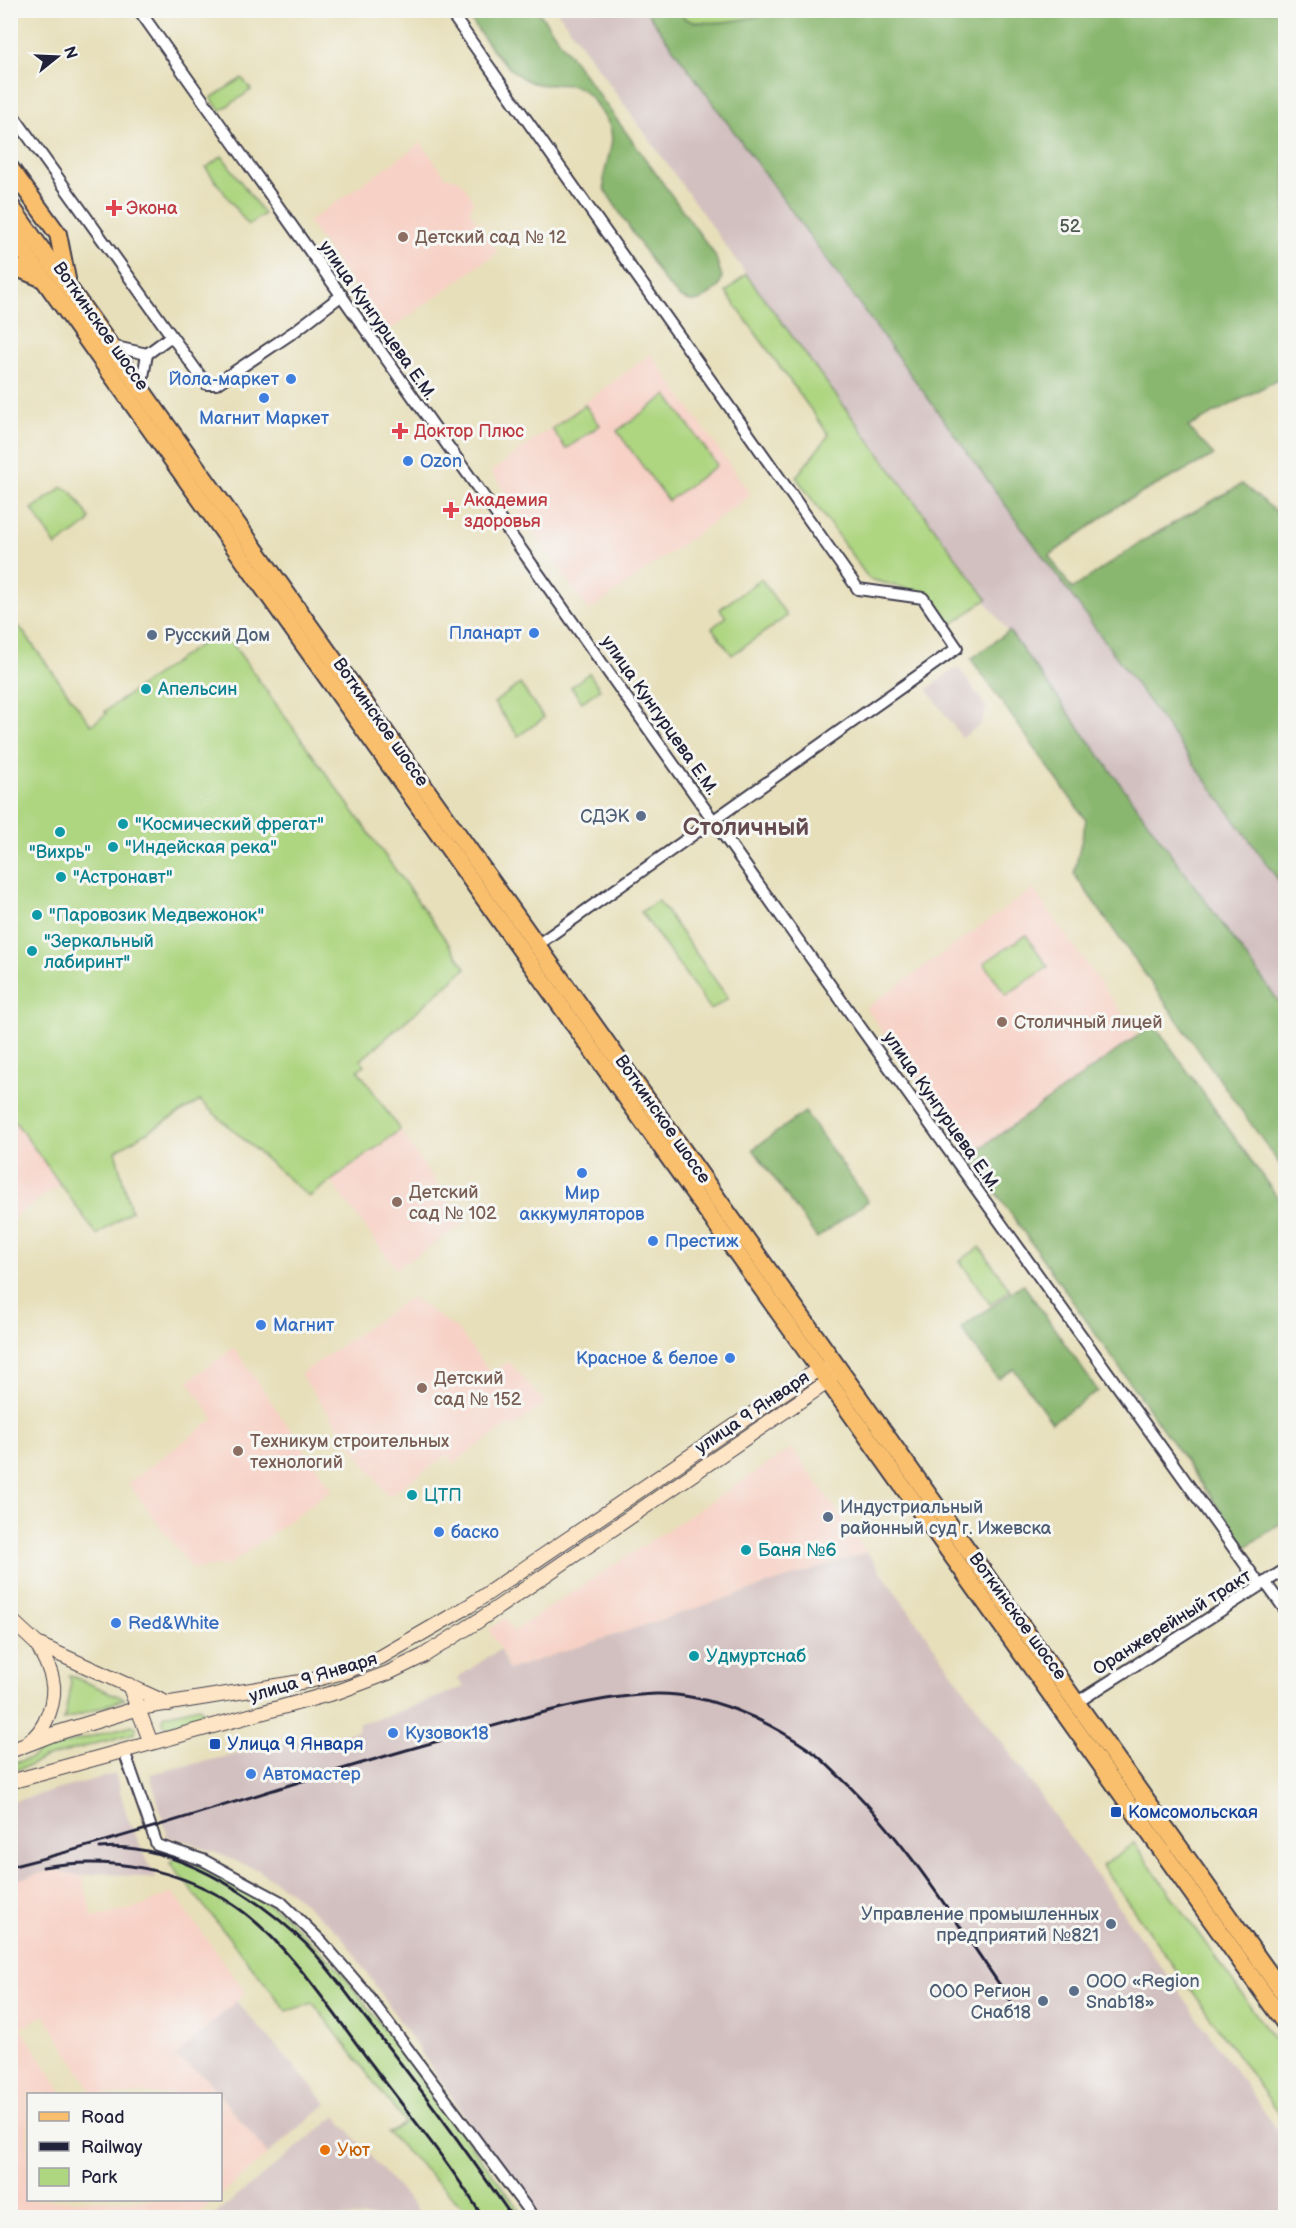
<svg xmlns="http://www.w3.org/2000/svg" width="1296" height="2228" font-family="'Balsamiq Sans',sans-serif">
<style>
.built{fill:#f7d1c6}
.industrial{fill:#d2bfbf}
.green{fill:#aed681;stroke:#687c5e;stroke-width:1.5}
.forest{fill:#8ab76f;stroke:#566c55;stroke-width:1.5}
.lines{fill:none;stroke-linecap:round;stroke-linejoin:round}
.street-casing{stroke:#403e4e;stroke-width:14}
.secondary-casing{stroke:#403e4e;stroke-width:16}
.primary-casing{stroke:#403e4e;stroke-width:20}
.street{stroke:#fff;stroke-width:10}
.secondary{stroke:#fde5c5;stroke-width:14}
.primary{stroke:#f9bf6d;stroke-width:16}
.rail{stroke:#22223b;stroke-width:3}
.health-dot{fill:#e0444e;stroke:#f6f6f2;stroke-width:2}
.education-dot{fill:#8d6e63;stroke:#f6f6f2;stroke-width:2}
.shop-dot{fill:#3f7fe0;stroke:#f6f6f2;stroke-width:2}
.service-dot{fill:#5c6f8a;stroke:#f6f6f2;stroke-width:2}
.culture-dot{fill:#0f9aa8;stroke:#f6f6f2;stroke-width:2}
.transit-dot{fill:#1a4fb4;stroke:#f6f6f2;stroke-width:2}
.food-dot{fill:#e8710a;stroke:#f6f6f2;stroke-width:2}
.labels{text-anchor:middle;stroke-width:6;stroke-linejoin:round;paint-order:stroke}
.health-label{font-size:18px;fill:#be3a42;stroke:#f6f6f2;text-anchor:start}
.park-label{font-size:18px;fill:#4c5850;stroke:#f6f6f2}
.education-label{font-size:18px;fill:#785e54;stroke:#f6f6f2;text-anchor:start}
.street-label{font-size:18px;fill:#22223b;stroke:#f6f6f2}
.shop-label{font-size:18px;fill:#366cbe;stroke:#f6f6f2;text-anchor:start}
.service-label{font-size:18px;fill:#4e5e75;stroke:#f6f6f2;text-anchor:start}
.culture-label{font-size:18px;fill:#0d838f;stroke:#f6f6f2;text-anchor:start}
.transit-label{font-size:18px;fill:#164399;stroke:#f6f6f2;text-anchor:start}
.food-label{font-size:18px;fill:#c56008;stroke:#f6f6f2;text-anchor:start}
.district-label{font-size:24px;font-weight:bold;fill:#644a51;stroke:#f6f6f2}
</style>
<rect width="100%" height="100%" fill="#f6f6f2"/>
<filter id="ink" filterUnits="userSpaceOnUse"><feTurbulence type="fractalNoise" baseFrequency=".0167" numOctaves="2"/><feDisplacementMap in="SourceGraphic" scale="12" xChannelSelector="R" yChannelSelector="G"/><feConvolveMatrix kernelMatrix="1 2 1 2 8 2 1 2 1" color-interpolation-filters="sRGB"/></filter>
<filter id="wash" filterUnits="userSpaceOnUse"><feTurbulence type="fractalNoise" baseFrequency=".008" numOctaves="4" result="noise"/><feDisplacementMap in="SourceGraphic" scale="24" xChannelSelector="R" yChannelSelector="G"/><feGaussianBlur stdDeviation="1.35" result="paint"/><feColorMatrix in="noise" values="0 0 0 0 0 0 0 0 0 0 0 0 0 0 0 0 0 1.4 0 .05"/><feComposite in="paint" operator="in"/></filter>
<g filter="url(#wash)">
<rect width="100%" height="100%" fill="#e7dfba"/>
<g class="built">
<polygon points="421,143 445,176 460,180 473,199 470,212 498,252 387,332 308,222"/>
<polygon points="651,354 751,495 589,611 491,472"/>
<polygon points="1033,889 1138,1036 970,1156 866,1008"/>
<polygon points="10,1116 60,1184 11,1220 10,1220"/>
<polygon points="400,1130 464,1224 396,1269 331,1181"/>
<polygon points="411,1297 458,1330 491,1373 509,1362 545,1403 514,1427 507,1426 453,1463 447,1455 389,1496 300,1374"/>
<polygon points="234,1348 332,1489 229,1565 192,1569 128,1483 214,1419 188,1381"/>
<polygon points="792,1448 867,1552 508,1670 505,1658 489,1630 505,1618 513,1631"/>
<polygon points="54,1870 82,1876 93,1918 140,1907 173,1892 246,1993 176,2057 205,2077 220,2094 94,2094 44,2015 21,2028 63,2094 28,2094 28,2200 215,2200 194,2217 11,2218 11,1881"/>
<polygon points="220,2096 268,2154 221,2195 220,2195"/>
</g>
<g class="industrial">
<polygon points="557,11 646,11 1285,889 1285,1010 746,274"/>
<polygon points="958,667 987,708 981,724 962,738 927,689"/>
<polygon points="867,1552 1285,2141 1285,2217 533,2217 341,1935 292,1893 258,1870 184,1840 168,1838 150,1774 302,1739 316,1742 358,1731 359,1723 393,1714 464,1687 457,1678 500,1649 508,1670"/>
<polygon points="115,1774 128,1819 156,1879 104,1873 82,1876 54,1870 11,1881 11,1802"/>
<polygon points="236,2001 327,2104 268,2154 205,2077 175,2057"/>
<polygon points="336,2116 423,2217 212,2217 284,2158"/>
</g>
<g class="green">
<path d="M 680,11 L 779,11 C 756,18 707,28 685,19 Z"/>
<polygon points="242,78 251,90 220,111 211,98"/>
<polygon points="222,156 264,214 248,225 206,168"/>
<polygon points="746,274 987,599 948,627 923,593 869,579 796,477 829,435 726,292"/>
<polygon points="667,395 717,465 668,501 617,431"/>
<polygon points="585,405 600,425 566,449 552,429"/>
<polygon points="63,487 72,492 90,518 88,523 56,546 32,509"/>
<polygon points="761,579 787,616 732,655 712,628 726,617 720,609"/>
<polygon points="19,626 91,725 106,714 105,711 222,629 466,968 361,1060 364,1065 358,1070 400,1130 309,1197 200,1101 115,1151 131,1211 97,1235 11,1116 10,634"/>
<polygon points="589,673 600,689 582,702 571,687"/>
<polygon points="520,684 544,718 518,736 494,703"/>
<polygon points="658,900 728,998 711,1010 641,912"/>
<polygon points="1026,935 1048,967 1006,995 984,963"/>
<polygon points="980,1247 1010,1290 990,1304 960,1261"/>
<polygon points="69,1675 125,1699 64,1720 71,1682"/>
<polygon points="199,1707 204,1712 199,1719 167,1728 162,1721 165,1715"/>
<polygon points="132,1725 136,1727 135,1733 44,1758 31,1765 11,1771 11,1764 31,1758 43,1750"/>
<polygon points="1134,1843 1285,2055 1285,2122 1102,1866"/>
<polygon points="177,1858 217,1873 282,1913 339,1969 525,2217 473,2217 388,2133 405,2123 313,2003 287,2011 170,1863"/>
</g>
<g class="forest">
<path d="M 779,10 L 1285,11 L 1285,376 L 1188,427 L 1214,455 L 1121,504 L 1049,556 L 1072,589 L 1146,539 L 1242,484 L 1285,519 L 1285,889 L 646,11 L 680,11 L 685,19 C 706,28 757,19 779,10 Z"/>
<path d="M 465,11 L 538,11 L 715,255 L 722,277 L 719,287 L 700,301 L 690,301 L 680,297 L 664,281 L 605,190 C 600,167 617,148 610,127 C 607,118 600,111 595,103 C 570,68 552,97 521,77 C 497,61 481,34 465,11 Z"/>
<polygon points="1009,631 1285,1010 1285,1172 1074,874 1086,820 971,659"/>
<polygon points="1154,1024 1285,1208 1285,1520 1246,1547 970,1156"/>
<polygon points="805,1112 868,1201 817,1238 753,1149"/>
<polygon points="1023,1284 1098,1391 1052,1422 1014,1369 998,1379 961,1328"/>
</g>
</g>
<g filter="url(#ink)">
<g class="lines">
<defs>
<g id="street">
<polyline points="139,10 798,940 1260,1585"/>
<polyline points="449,10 858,589 923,598 957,648 537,945"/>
<polyline points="10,11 12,10"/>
<polyline points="10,111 206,384 216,384 295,331 342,295"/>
<polyline points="111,346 147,354 170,337"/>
<polyline points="141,388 147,354"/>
<polyline points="1265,1582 1286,1611"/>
<polyline points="1076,1703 1286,1569"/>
<polyline points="124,1751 157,1845 203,1860 281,1902 322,1942 365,1992 534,2218"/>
</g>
<g id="secondary">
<polyline points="10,1619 37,1644 169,1704"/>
<polyline points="129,1685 151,1743"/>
<path d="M 28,1742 C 46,1731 57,1699 52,1679 C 50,1667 43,1656 37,1644"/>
<polyline points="10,1751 54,1734 139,1708 313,1680 347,1671 381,1657 469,1606 817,1370 828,1368"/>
<polyline points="10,1782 340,1691 388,1673 423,1656 478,1621 826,1383 832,1374"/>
</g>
<g id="primary">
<polyline points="10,168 58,234 67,279"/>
<polyline points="10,205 1286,1997"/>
<path d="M 10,232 C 435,830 860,1428 1286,2025"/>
<polyline points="10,265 43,279"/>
</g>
</defs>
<use href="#street" class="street-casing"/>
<use href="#secondary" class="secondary-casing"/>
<use href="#primary" class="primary-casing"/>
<use href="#street" class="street"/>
<use href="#secondary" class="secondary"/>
<use href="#primary" class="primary"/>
<g class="rail">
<path d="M 100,1848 C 169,1840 257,1896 305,1943 C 329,1967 349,1997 370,2024 C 420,2087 467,2152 513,2218"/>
<path d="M 10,1867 C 161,1829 307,1776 457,1736 C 520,1719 591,1696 656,1694 C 708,1693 765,1719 807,1748 C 820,1756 831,1769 842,1779 C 909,1843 958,1926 1011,2001"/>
<path d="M 43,1867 C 109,1856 182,1868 238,1908 C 289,1944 335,2016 373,2066 C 410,2116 451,2164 483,2218"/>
</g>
</g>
</g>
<g class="health-dot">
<path d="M111 199h6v6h6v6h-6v6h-6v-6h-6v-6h6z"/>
<path d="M397 422h6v6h6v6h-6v6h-6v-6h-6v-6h6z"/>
<path d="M448 501h6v6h6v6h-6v6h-6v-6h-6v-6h6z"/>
</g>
<g class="education-dot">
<circle cx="403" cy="237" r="6"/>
<circle cx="1002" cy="1022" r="6"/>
<circle cx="397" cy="1202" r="6"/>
<circle cx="422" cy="1388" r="6"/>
<circle cx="238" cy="1451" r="6"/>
</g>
<g class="shop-dot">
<circle cx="291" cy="379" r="6"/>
<circle cx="264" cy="398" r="6"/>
<circle cx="408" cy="461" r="6"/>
<circle cx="534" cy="633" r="6"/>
<circle cx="582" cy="1173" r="6"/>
<circle cx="653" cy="1241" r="6"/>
<circle cx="261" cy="1325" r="6"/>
<circle cx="730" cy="1358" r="6"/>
<circle cx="439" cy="1532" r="6"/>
<circle cx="116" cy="1623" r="6"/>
<circle cx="393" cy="1733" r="6"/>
<circle cx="251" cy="1774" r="6"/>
</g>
<g class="service-dot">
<circle cx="152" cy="635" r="6"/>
<circle cx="641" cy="816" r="6"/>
<circle cx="828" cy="1517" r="6"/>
<circle cx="1111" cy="1924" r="6"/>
<circle cx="1074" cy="1991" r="6"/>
<circle cx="1043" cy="2001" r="6"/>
</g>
<g class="culture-dot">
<circle cx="146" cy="689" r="6"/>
<circle cx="123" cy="824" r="6"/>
<circle cx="60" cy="832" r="6"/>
<circle cx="113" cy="847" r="6"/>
<circle cx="61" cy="877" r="6"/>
<circle cx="37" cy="915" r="6"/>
<circle cx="32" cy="951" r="6"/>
<circle cx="412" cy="1495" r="6"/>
<circle cx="746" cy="1550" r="6"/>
<circle cx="694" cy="1656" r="6"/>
</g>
<g class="transit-dot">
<rect x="209" y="1738" width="12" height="12" rx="3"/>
<rect x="1110" y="1806" width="12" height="12" rx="3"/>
</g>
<circle class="food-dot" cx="325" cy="2150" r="6"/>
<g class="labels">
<g class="health-label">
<text x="126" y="214">Экона</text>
<text x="414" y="437">Доктор Плюс</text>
<text x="464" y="506">Академия<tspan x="464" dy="21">здоровья</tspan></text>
</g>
<g class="park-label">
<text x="1070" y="232">52</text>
</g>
<g class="education-label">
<text x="415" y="243">Детский сад № 12</text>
<text x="1014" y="1028">Столичный лицей</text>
<text x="409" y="1198">Детский<tspan x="409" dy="21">сад № 102</tspan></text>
<text x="434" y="1384">Детский<tspan x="434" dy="21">сад № 152</tspan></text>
<text x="250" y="1447">Техникум строительных<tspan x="250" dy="21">технологий</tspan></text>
</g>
<g class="street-label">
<text transform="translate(378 320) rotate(55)" y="6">улица Кунгурцева Е.М.</text>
<text transform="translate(101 326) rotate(55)" y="6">Воткинское шоссе</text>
<text transform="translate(660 715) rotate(55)" y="6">улица Кунгурцева Е.М.</text>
<text transform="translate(381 722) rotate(55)" y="6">Воткинское шоссе</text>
<text transform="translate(942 1111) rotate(55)" y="6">улица Кунгурцева Е.М.</text>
<text transform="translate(663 1119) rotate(55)" y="6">Воткинское шоссе</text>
<text transform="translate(752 1412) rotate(-34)" y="6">улица 9 Января</text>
<text transform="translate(1018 1616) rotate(54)" y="6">Воткинское шоссе</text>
<text transform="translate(1172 1622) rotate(-32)" y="6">Оранжерейный тракт</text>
<text transform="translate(313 1677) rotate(-17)" y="6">улица 9 Января</text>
</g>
<g class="shop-label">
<text x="279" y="385" text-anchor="end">Йола-маркет</text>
<text x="264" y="424" text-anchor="middle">Магнит Маркет</text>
<text x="420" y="467">Ozon</text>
<text x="522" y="639" text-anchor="end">Планарт</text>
<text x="582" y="1199" text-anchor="middle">Мир<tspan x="582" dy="21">аккумуляторов</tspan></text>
<text x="665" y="1247">Престиж</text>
<text x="273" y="1331">Магнит</text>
<text x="718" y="1364" text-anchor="end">Красное &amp; белое</text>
<text x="451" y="1538">баско</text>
<text x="128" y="1629">Red&amp;White</text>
<text x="405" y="1739">Кузовок18</text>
<text x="263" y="1780">Автомастер</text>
</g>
<g class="service-label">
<text x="164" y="641">Русский Дом</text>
<text x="629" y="822" text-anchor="end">СДЭК</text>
<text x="840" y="1513">Индустриальный<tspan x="840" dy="21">районный суд г. Ижевска</tspan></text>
<text x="1099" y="1920" text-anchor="end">Управление промышленных<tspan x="1099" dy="21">предприятий №821</tspan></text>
<text x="1086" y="1987">OOO «Region<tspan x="1086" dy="21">Snab18»</tspan></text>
<text x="1031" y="1997" text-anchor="end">ООО Регион<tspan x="1031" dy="21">Снаб18</tspan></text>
</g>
<g class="culture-label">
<text x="158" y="695">Апельсин</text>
<text x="135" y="830">"Космический фрегат"</text>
<text x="125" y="853">"Индейская река"</text>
<text x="60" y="858" text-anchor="middle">"Вихрь"</text>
<text x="73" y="883">"Астронавт"</text>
<text x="49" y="921">"Паровозик Медвежонок"</text>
<text x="44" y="947">"Зеркальный<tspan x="44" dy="21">лабиринт"</tspan></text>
<text x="424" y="1501">ЦТП</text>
<text x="758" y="1556">Баня №6</text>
<text x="706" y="1662">Удмуртснаб</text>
</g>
<g class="transit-label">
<text x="227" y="1750">Улица 9 Января</text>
<text x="1128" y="1818">Комсомольская</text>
</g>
<g class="food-label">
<text x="337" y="2156">Уют</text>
</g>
<g class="district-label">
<text x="746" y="835">Столичный</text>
</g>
</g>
<rect width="1296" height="2228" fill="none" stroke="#f6f6f2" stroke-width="36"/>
<rect x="27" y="2093" width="195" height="108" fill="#f6f6f2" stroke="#a1a1a9" stroke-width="1.5"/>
<rect x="39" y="2112" width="30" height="9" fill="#f9bf6d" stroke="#a1a1a9" stroke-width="1.5"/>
<text x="81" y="2123" font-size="18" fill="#22223b">Road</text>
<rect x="39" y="2142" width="30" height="9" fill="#22223b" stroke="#a1a1a9" stroke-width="1.5"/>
<text x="81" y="2153" font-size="18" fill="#22223b">Railway</text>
<rect x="39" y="2168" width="30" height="18" fill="#aed681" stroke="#a1a1a9" stroke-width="1.5"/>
<text x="81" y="2183" font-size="18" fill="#22223b">Park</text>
<g transform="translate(57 57) rotate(72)" stroke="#f6f6f2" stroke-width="4.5" paint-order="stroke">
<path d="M0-4.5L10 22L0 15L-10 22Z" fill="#22223b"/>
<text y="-9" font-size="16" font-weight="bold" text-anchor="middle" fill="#22223b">N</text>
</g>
</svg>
